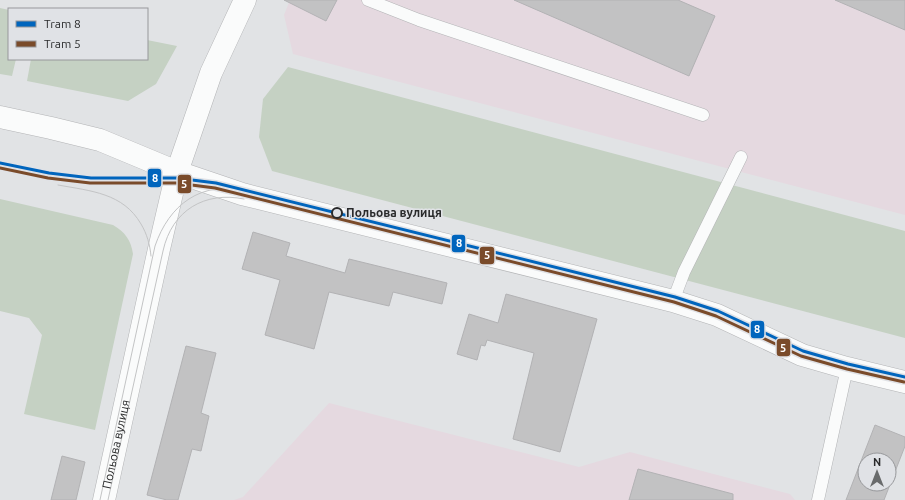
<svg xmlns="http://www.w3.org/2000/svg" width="905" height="500" font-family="Ubuntu,sans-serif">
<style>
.industrial{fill:#e5d9e0}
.green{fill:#c5d1c3}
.building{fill:#c2c2c3;stroke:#b2b2b4;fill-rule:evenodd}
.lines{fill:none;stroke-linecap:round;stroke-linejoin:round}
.lane-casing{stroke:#b3b4b6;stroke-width:13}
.secondary-casing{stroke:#b3b4b6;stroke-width:23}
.lane{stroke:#fafbfb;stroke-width:12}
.secondary{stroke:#fafbfb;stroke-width:22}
.tram{stroke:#c3c4c5;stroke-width:1}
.tram-1-casing{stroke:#e0e2e6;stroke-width:6}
.tram-2-casing{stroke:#e0e2e6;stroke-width:6}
.tram-1{stroke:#0065bd;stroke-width:3}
.tram-2{stroke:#7a4b2a;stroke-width:3}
.stop-dot{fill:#e0e2e6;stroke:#292a2b;stroke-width:2}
.labels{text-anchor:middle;stroke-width:3;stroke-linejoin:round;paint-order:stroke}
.stop-label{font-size:12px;font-weight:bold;fill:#292a2b;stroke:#e0e2e6;text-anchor:start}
.street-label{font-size:12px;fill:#292a2b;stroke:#e0e2e6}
.line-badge{stroke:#e0e2e6;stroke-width:1.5}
.badge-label{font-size:11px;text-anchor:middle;font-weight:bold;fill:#fff}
</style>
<rect width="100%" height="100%" fill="#e1e3e5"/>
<g class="industrial">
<polygon points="290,0 905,0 905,215 293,54 284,15"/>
<polygon points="329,403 579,467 630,452 790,494 795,500 234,500 243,497"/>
</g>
<g class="green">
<polygon points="0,8 9,10 9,59 16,59 12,76 0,74"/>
<polygon points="147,40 177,46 156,84 128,101 27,81 31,59 147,59"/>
<polygon points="288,67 905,231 905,338 272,171 259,137 263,99"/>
<path d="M 0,199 L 113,225 C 125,232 131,240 133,254 L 95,430 L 24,414 L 42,335 L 29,318 L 0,311 Z"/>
</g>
<g class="building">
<polygon points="284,0 337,0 326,21"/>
<polygon points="514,0 678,0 715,16 689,76"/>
<polygon points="835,0 905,0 905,30"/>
<polygon points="253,232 290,243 286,256 345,273 349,259 447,283 442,304 393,292 389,306 329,292 314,349 265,335 280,280 242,269"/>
<polygon points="506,294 597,319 560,452 513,439 534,353 487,340 485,346 481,345 477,360 457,354 469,314 498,323"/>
<polygon points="186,346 216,353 201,413 209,416 201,451 192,449 178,500 167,500 147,495"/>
<path d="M 875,425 L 905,437 L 905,446 L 884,500 L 846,500 ZM 865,460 L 889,460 L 889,484 L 865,484 Z"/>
<polygon points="62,456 85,462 76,500 51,500"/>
<polygon points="638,469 733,494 733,500 629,500"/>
</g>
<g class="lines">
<defs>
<g id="lane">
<polyline points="368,0 419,20 703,115"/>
<polyline points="673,301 684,272 741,157"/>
<polyline points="818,500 847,368"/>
</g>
<g id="secondary">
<polyline points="0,117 51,128 100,140 177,172 242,194 673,301 717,315 802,355 847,368 905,382"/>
<path id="s1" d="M 104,500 L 159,249 L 177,172 L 211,73 L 245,0"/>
</g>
</defs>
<use href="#lane" class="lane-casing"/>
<use href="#secondary" class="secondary-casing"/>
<use href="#lane" class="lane"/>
<use href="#secondary" class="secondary"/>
<g class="tram">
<path d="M 58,185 C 91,191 123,193 141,224 C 147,234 150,245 151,256"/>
<path d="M 100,500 L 155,246 C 169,205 201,180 246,191"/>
<path d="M 108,500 L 163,251 C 172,210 205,191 244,199"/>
</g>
<defs>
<polyline id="tram-1" points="0,163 49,173 91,178 176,178 216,183 675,297 718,311 803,351 848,364 905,377"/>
<polyline id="tram-2" points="0,168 48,178 90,183 176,183 215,188 674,302 716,316 801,356 847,369 904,382"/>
</defs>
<use href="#tram-1" class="tram-1-casing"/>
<use href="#tram-2" class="tram-2-casing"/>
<use href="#tram-1" class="tram-1"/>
<use href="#tram-2" class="tram-2"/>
</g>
<circle class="stop-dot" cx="337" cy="213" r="5"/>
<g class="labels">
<g class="stop-label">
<text x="346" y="217">Польова вулиця</text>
</g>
<g class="street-label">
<text dy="4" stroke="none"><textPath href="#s1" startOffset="57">Польова вулиця</textPath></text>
</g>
</g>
<g class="line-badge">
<rect x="147" y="168" width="15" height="20" rx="4" fill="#0065bd"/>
<rect x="177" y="174" width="15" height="20" rx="4" fill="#7a4b2a"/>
<rect x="451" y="234" width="15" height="19" rx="4" fill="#0065bd"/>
<rect x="479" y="246" width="16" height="19" rx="4" fill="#7a4b2a"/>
<rect x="750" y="320" width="15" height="19" rx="4" fill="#0065bd"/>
<rect x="776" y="338" width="15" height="19" rx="4" fill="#7a4b2a"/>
</g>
<g class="badge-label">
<text x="155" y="182">8</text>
<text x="184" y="188">5</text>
<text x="459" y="247">8</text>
<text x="487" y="259">5</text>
<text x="757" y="333">8</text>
<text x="783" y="352">5</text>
</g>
<rect x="8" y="8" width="140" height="52" fill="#e0e2e6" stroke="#97989b"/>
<rect x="16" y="21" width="20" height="6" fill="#0065bd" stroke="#97989b"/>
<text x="44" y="28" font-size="12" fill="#292a2b">Tram 8</text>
<rect x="16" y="41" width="20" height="6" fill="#7a4b2a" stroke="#97989b"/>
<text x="44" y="48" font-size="12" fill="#292a2b">Tram 5</text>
<g transform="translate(877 472)"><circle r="19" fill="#e0e2e6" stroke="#97989b"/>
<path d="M0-3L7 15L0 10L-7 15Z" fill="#696b6c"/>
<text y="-6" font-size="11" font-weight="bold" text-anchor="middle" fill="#292a2b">N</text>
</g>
</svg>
